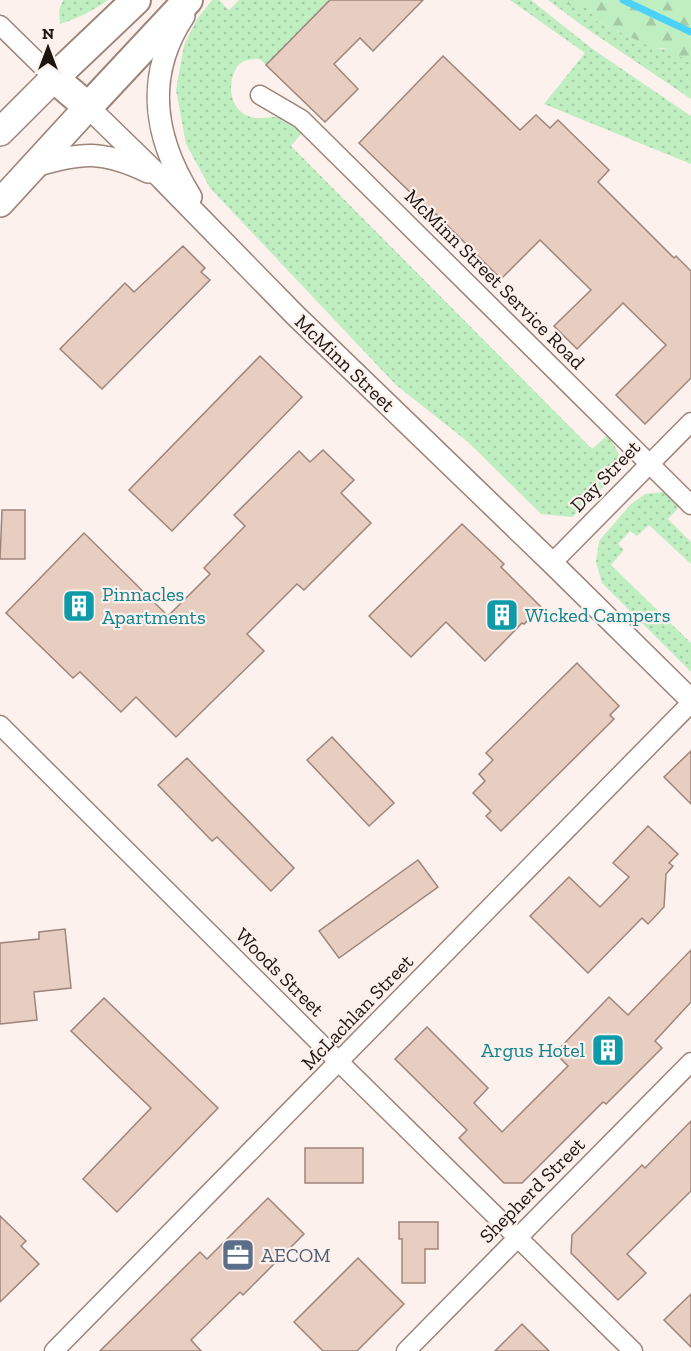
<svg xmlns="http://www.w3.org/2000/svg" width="691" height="1351" font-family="'Zilla Slab',serif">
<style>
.grass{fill:url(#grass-dots)}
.forest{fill:url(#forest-firs)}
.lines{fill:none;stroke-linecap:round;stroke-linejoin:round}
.stream{stroke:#4cd2f8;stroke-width:7}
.building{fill:#e8cdc1;stroke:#9e857b;stroke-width:1.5}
.minor-casing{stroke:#9d847a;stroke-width:21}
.tertiary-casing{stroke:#9d847a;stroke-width:24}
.primary-casing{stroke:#9d847a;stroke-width:30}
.trunk-casing{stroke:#9d847a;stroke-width:32}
.minor{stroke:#fff;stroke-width:18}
.tertiary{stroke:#fff;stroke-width:21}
.primary{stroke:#fff;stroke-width:27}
.trunk{stroke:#fff;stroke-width:28}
.labels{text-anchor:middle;stroke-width:4.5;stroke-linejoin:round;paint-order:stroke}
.street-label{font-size:20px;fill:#1d1410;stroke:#fcf1ec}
.culture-label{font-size:20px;fill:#0d838f;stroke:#fcf1ec;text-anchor:start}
.service-label{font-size:20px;fill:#4e5e75;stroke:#fcf1ec;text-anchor:start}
</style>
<defs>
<pattern id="grass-dots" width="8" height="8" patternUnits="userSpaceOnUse" patternTransform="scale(1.5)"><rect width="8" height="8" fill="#bfeec1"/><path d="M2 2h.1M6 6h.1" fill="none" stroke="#a4cba5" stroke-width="1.8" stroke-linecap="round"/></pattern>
<pattern id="forest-firs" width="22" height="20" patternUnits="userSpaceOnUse" patternTransform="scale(1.5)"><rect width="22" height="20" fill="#bfeec1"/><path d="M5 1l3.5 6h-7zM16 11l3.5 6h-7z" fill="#a4cba5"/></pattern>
</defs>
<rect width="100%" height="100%" fill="#fcf1ec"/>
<g class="grass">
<path d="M 63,0 L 108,0 C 93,11 78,18 60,24 L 59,10 Z"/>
<path d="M 212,0 L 219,0 L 229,10 L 239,0 L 330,0 L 266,65 L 260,59 C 250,59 240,60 235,70 C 226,89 232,115 256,118 C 266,119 279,114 289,119 C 294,122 299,129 302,133 L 291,146 L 592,449 L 608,435 L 619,454 L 614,477 L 572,517 L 541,514 L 468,442 L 396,385 L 210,188 L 186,144 L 176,90 L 184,45 L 197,19 Z"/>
<polygon points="510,0 531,0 591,48 691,116 691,164 544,104 585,53"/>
<path d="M 548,0 L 560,0 L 589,8 L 595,20 L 653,48 C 667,48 680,54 691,62 L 691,99 L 583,26 Z"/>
<polygon points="663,492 677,500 681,505 668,519 691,542 691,564 649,525 637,536 630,531 618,544 624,550 611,565 691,643 691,672 602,583 596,562 599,541 631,504 645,494"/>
</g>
<polygon class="forest" points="559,0 691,0 691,62 663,48 653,48 595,20 589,8 571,6"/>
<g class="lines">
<polyline class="stream" points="623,0 691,32"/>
</g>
<g class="building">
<polygon points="330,0 423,0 373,51 360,38 334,64 358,89 325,122 266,65"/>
<polygon points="443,56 520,130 536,115 550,128 558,120 609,170 598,182 674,258 676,256 691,271 691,378 645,424 616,395 666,345 623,303 577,349 554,326 591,290 540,240 501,279 436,214 434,215 359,143"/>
<polygon points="183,246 205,268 201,272 210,280 102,389 60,349 125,283 134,292"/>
<polygon points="260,356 302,397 172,531 129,490"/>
<polygon points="323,450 354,480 341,493 371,523 304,590 297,584 247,634 264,651 176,737 136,697 121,712 80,672 73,678 6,613 84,533 168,616 210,574 204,568 245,526 234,515 299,451 310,462"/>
<polygon points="2,510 25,510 25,559 0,559"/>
<polygon points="462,524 504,564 501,567 541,607 524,624 522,623 485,661 446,622 411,657 369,616"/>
<polygon points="577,663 619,706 610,715 614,719 501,831 486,816 491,811 473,793 485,781 479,774 493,760 486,753"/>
<polygon points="332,737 394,803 369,826 307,760"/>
<polygon points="691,751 691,804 664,777"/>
<polygon points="187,758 294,868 271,891 217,837 212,841 158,785"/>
<polygon points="648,826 678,854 669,863 673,866 666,874 664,907 648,924 642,918 588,973 530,916 569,877 600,907 629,877 613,863"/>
<polygon points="418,860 438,887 339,958 319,931"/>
<polygon points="65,929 71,988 34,992 37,1020 0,1024 0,943 39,939 39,932"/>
<polygon points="691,950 691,1002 655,1041 662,1048 606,1104 603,1102 522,1183 504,1183 459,1138 467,1130 395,1059 427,1027 488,1088 474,1103 502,1132 568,1066 555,1053 609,997 628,1015"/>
<polygon points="104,998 218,1108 117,1212 83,1179 151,1108 71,1031"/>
<polygon points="691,1121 691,1191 627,1254 646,1273 618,1300 571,1253 572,1235 642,1165 645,1168"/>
<rect x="305" y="1148" width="58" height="35"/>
<polygon points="268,1198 304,1234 243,1295 240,1292 191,1340 201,1351 100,1351 200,1252 207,1259"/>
<polygon points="0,1216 26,1241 21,1246 39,1264 0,1302"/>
<polygon points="399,1222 438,1222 438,1249 425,1249 425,1283 402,1283 402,1239 399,1239"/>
<polygon points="358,1258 404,1304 357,1351 323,1351 294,1322"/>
<polygon points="691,1294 691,1347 664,1320"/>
<polygon points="522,1324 549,1351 495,1351"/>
</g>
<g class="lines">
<defs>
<g id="minor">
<polyline points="0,25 54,78"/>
<polyline points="260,95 301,119 691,505"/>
<polyline points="552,563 691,422"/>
<polyline points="0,725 339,1062 633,1351"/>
<polyline points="54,1351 691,703"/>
<polyline points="406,1351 691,1062"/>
</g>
<g id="tertiary">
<path d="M 184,16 C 144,76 154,138 191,197"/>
<polyline points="88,107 162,179 295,315 552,563 691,700"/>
<path d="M 35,166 C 81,152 103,150 148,172"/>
</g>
<g id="primary">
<polyline points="0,132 54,78"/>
<polyline points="0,203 88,107"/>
</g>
<polyline id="trunk" points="136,0 54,78 88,107 188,0"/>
</defs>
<use href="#minor" class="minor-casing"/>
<use href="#tertiary" class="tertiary-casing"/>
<use href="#primary" class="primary-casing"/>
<use href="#trunk" class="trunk-casing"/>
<use href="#minor" class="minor"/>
<use href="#tertiary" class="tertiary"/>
<use href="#primary" class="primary"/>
<use href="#trunk" class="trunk"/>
</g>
<defs>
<symbol id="building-square" viewBox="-11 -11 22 22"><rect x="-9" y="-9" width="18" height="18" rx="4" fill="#0f9aa8" stroke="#fcf1ec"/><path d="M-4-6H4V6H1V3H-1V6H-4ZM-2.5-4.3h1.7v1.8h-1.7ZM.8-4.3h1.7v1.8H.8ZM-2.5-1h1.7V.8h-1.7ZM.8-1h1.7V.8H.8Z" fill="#fff"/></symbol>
<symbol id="office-square" viewBox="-11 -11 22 22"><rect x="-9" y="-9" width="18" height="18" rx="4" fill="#5c6f8a" stroke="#fcf1ec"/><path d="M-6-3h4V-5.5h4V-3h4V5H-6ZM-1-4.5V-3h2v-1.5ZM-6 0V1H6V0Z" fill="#fff"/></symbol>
</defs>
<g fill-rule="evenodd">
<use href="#building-square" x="60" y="587" width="38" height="38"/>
<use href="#building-square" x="483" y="596" width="38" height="38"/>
<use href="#building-square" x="589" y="1031" width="38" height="38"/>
<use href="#office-square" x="219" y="1236" width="38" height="38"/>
</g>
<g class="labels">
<g class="street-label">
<text transform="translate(495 279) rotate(45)" y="7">McMinn Street Service Road</text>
<text transform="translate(345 363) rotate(44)" y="7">McMinn Street</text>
<text transform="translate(605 476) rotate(-46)" y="7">Day Street</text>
<text transform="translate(280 972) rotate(45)" y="7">Woods Street</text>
<text transform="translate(357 1012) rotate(-46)" y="7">McLachlan Street</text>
<text transform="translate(532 1190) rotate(-45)" y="7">Shepherd Street</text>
</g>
<g class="culture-label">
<text x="102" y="601">Pinnacles<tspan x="102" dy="23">Apartments</tspan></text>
<text x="525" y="622">Wicked Campers</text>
<text x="585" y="1057" text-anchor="end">Argus Hotel</text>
</g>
<g class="service-label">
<text x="261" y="1262">AECOM</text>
</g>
</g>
<g transform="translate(48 48)" stroke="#fcf1ec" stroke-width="4.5" paint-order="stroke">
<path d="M0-4.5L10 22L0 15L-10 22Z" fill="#1d1410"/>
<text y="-9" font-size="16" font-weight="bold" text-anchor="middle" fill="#1d1410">N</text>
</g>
</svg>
